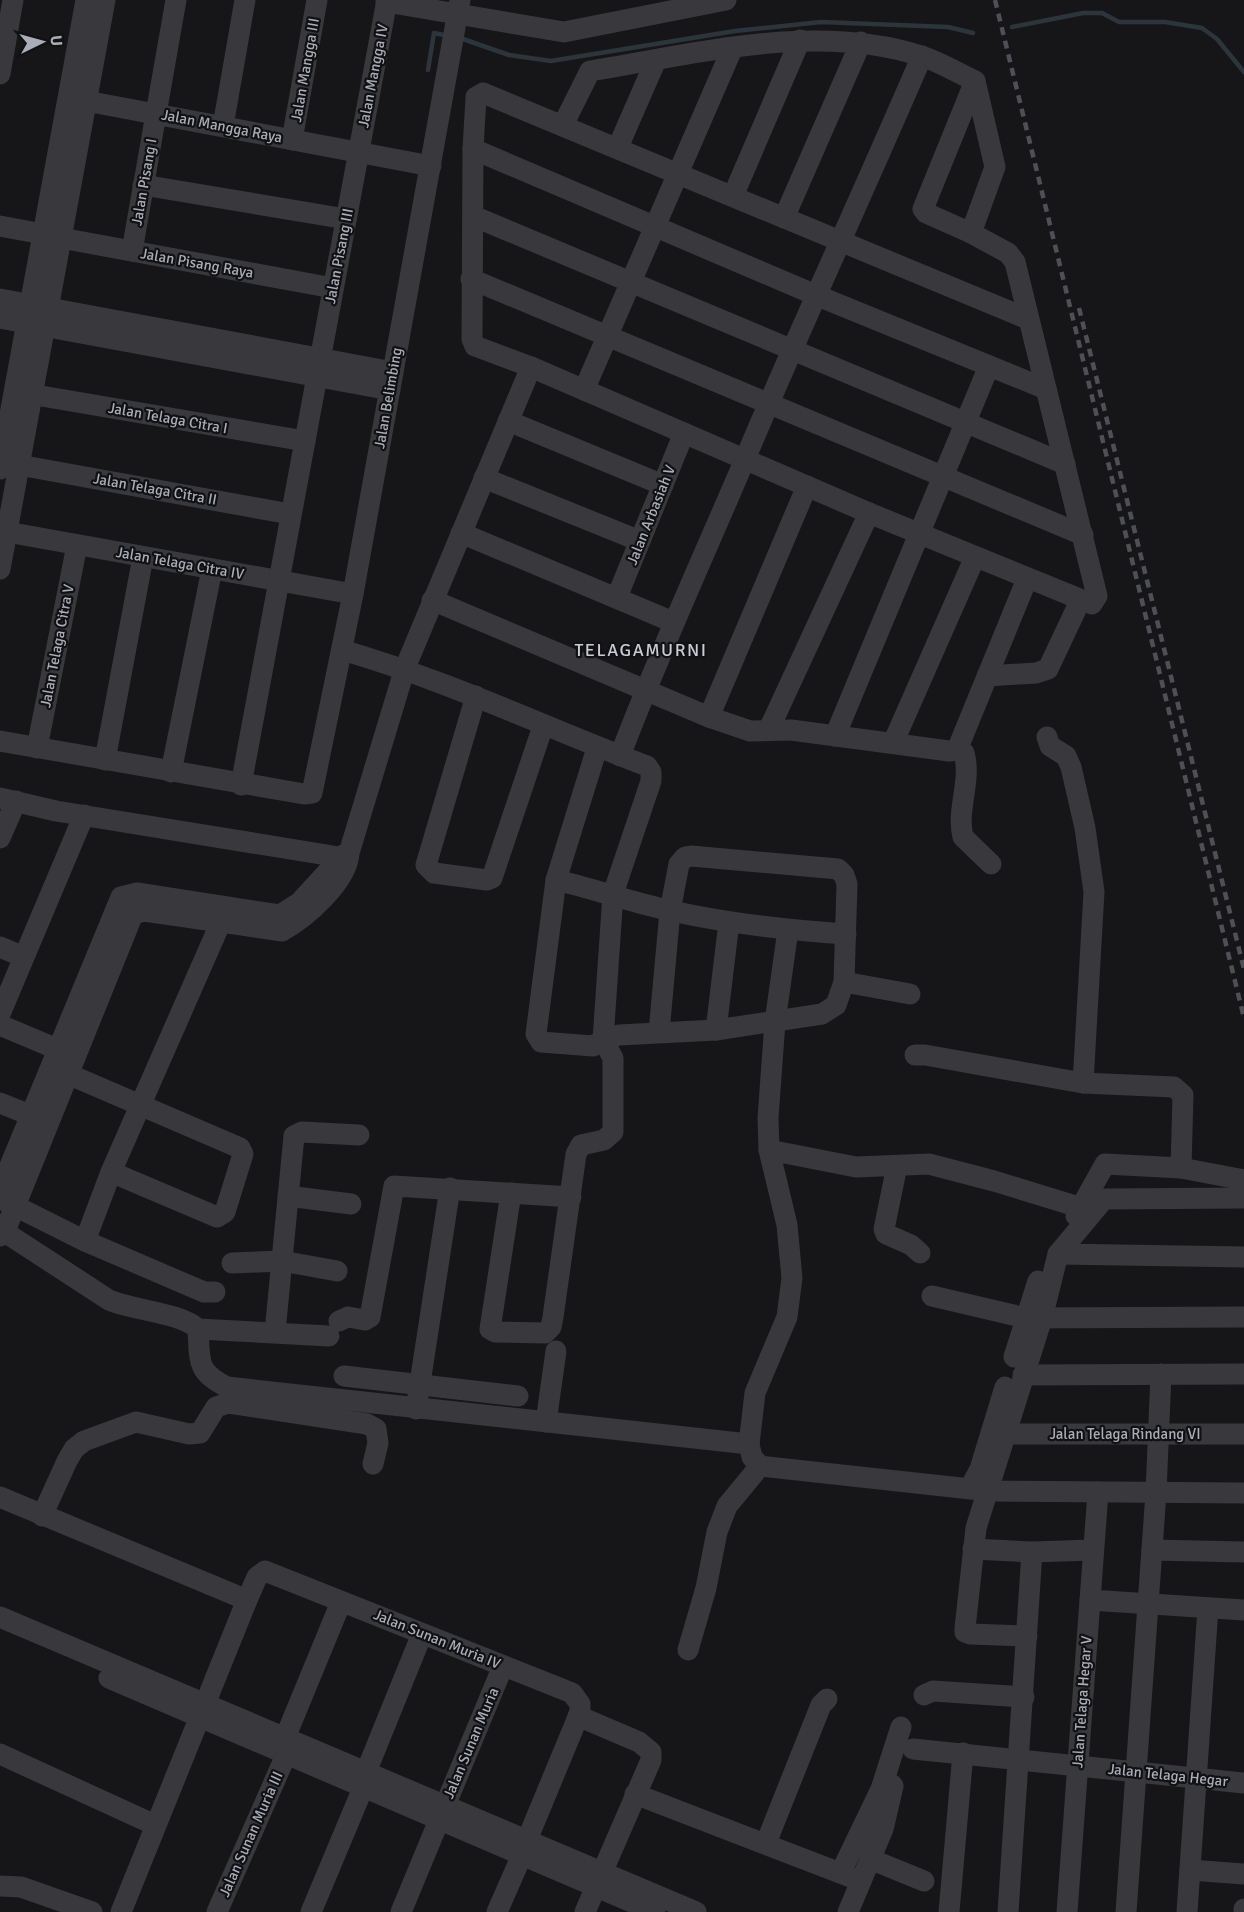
<svg xmlns="http://www.w3.org/2000/svg" width="1244" height="1912" font-family="Signika,sans-serif">
<style>
.lines{fill:none;stroke-linecap:round;stroke-linejoin:round}
.stream{stroke:#2d353c;stroke-width:4.5}
.minor{stroke:#38383d;stroke-width:21}
.rail{stroke:#4f5056;stroke-width:4.5;stroke-dasharray:8 6;stroke-linecap:butt}
.labels{text-anchor:middle;stroke-width:4.5;stroke-linejoin:round;paint-order:stroke}
.street-label{font-size:15px;fill:#a9adb7;stroke:#111113}
.quarter-label{font-size:18px;letter-spacing:1.5px;fill:#caccd4;stroke:#111113}
</style>
<rect width="100%" height="100%" fill="#161618"/>
<g class="lines">
<g class="stream">
<polyline points="1012,27 1083,13 1102,13 1119,22 1165,22 1202,28 1217,39 1244,72"/>
<polyline points="460,38 509,55 551,61 735,31 821,22 948,27 973,33"/>
<polyline points="428,70 434,33 449,36"/>
</g>
<g class="minor">
<polyline points="386,2 564,32 726,0"/>
<polyline points="0,74 13,0"/>
<polyline points="86,101 431,166"/>
<path d="M 563,125 L 590,71 C 695,54 817,22 921,56 C 940,62 958,73 975,81 L 995,167 L 971,233 L 1008,253 L 1015,262 L 1097,596 L 1092,604 L 869,513 L 531,367 L 475,346 L 472,339 L 473,149 L 476,97 L 483,93 L 1028,319"/>
<polyline points="223,126 245,0"/>
<polyline points="292,140 317,0"/>
<polyline points="618,147 656,60"/>
<polyline points="473,149 818,296 1046,389"/>
<polyline points="143,185 346,219"/>
<polyline points="733,196 800,40"/>
<polyline points="473,216 1065,464"/>
<polyline points="784,218 861,42"/>
<polyline points="0,226 43,234"/>
<polyline points="971,233 926,213 923,209 975,81"/>
<polyline points="61,238 333,288"/>
<polyline points="132,251 176,0"/>
<polyline points="471,279 1083,535"/>
<polyline points="0,299 393,372"/>
<polyline points="0,318 390,390"/>
<polyline points="584,390 732,49"/>
<polyline points="18,392 305,441"/>
<polyline points="508,421 663,485"/>
<polyline points="19,465 290,514"/>
<polyline points="0,469 86,0"/>
<polyline points="484,478 640,541"/>
<polyline points="7,532 353,594"/>
<polyline points="461,533 673,622"/>
<polyline points="0,569 105,0"/>
<polyline points="617,597 684,433"/>
<polyline points="432,600 709,717 750,731 791,730 949,751 957,750 1027,579"/>
<path d="M 342,650 C 446,680 545,727 647,766 L 651,772 L 651,781 L 613,894 L 603,1040 L 593,1046 L 541,1042 L 536,1034 L 556,880 L 597,748"/>
<polyline points="987,676 1036,673 1048,669 1080,601"/>
<polyline points="476,696 426,865 434,873 487,880 492,878 543,726"/>
<polyline points="709,717 807,486"/>
<polyline points="769,729 869,513"/>
<polyline points="835,736 989,366"/>
<polyline points="1047,737 1050,746 1066,756 1071,767 1085,828 1094,892 1083,1083"/>
<polyline points="0,741 304,794 312,793 353,594 460,0"/>
<polyline points="893,743 975,557"/>
<polyline points="37,748 77,545"/>
<path d="M 957,750 L 964,753 C 972,781 956,809 963,837 L 991,864"/>
<path d="M 620,756 C 658,655 703,558 745,459 C 802,324 864,191 922,56"/>
<polyline points="105,760 143,557"/>
<polyline points="171,772 212,569"/>
<polyline points="241,785 387,0"/>
<polyline points="0,798 56,811 339,857 347,861"/>
<polyline points="0,838 16,801"/>
<path d="M 556,880 C 595,889 633,903 672,911 C 730,924 788,930 846,934"/>
<polyline points="0,947 24,957"/>
<polyline points="844,982 910,994"/>
<polyline points="0,1014 84,815"/>
<polyline points="0,1025 57,1049"/>
<polyline points="716,1030 729,922"/>
<polyline points="915,1055 925,1055 1083,1083 1174,1087 1183,1095 1181,1168"/>
<polyline points="54,1068 240,1148 243,1154 225,1212 217,1217 111,1172"/>
<polyline points="0,1103 30,1115"/>
<polyline points="769,1150 856,1167 929,1164 994,1181 1082,1208"/>
<polyline points="897,1166 884,1229 886,1234 911,1245 920,1253"/>
<polyline points="0,1190 121,897 137,893 280,915 299,903 343,855"/>
<polyline points="511,1193 490,1329 495,1332 545,1333 551,1327 553,1317 576,1154 581,1145 604,1140 613,1132 613,1058 603,1040 619,1035 716,1030 822,1014 836,1005 844,982 847,884 844,875 838,869 691,856 685,857 679,864 670,911 659,1032"/>
<polyline points="288,1196 351,1204"/>
<polyline points="3,1200 85,1241 204,1292 215,1292"/>
<polyline points="1076,1216 1105,1164 1181,1168 1244,1180"/>
<path d="M 0,1229 L 109,1300 C 135,1311 180,1312 198,1329 C 200,1361 196,1372 227,1387 L 749,1444 L 752,1457 L 760,1466 L 989,1491 L 1244,1493"/>
<path d="M 0,1236 L 5,1231 L 133,914 L 144,911 L 282,931 C 306,918 348,881 349,853 L 405,668 L 531,367"/>
<polyline points="85,1241 111,1172 220,924"/>
<polyline points="1058,1254 1244,1257"/>
<polyline points="232,1263 282,1261 337,1271"/>
<polyline points="932,1296 1026,1318 1244,1317"/>
<polyline points="339,1321 348,1317 365,1320 370,1317 394,1186 571,1197"/>
<polyline points="198,1329 329,1336"/>
<polyline points="275,1332 294,1136 302,1132 359,1135"/>
<polyline points="1014,1357 1038,1281"/>
<polyline points="1023,1375 1244,1374"/>
<polyline points="344,1376 518,1396"/>
<polyline points="416,1409 450,1188"/>
<polyline points="546,1422 556,1351"/>
<polyline points="1007,1434 1244,1434"/>
<polyline points="749,1444 755,1393 787,1317 792,1278 787,1225 769,1150 768,1118 775,1022 788,930"/>
<polyline points="970,1488 980,1469 1005,1387"/>
<polyline points="0,1497 247,1600"/>
<polyline points="42,1516 67,1461 74,1449 84,1441 136,1422 189,1434 200,1433 216,1407 228,1403 367,1424 376,1429 378,1443 373,1464"/>
<polyline points="973,1549 1032,1552 1093,1550"/>
<polyline points="1152,1550 1244,1552"/>
<polyline points="1090,1600 1244,1610"/>
<polyline points="0,1617 696,1912"/>
<polyline points="1027,1636 970,1634 965,1632 965,1628 976,1528 1042,1318 1058,1254 1104,1199 1244,1198"/>
<polyline points="688,1650 706,1588 717,1532 727,1506 760,1466"/>
<polyline points="109,1678 655,1912"/>
<polyline points="924,1695 933,1691 1024,1697"/>
<polyline points="578,1716 639,1742 651,1752 651,1760 585,1912"/>
<polyline points="285,1738 341,1602"/>
<polyline points="913,1749 1244,1783"/>
<polyline points="0,1754 155,1825"/>
<polyline points="366,1772 422,1634"/>
<polyline points="635,1794 861,1881"/>
<polyline points="766,1843 821,1705 827,1699"/>
<polyline points="870,1859 924,1881"/>
<polyline points="1190,1870 1244,1874"/>
<polyline points="841,1872 881,1789 901,1727"/>
<polyline points="0,1886 21,1887 92,1912"/>
<polyline points="121,1912 247,1600 257,1577 265,1571 572,1693 580,1704 580,1712 527,1840"/>
<polyline points="217,1912 286,1755"/>
<polyline points="311,1912 363,1788"/>
<polyline points="401,1912 503,1666"/>
<polyline points="497,1912 522,1855"/>
<polyline points="848,1912 883,1829 893,1786 891,1784"/>
<polyline points="949,1912 963,1753"/>
<polyline points="1008,1912 1032,1552"/>
<polyline points="1067,1912 1098,1492"/>
<polyline points="1126,1912 1156,1493 1161,1374"/>
<polyline points="1187,1912 1208,1608"/>
<polyline points="1244,1912 1244,1909"/>
</g>
<g class="rail">
<polyline points="995,0 1244,1018"/>
<polyline points="1079,308 1244,969"/>
</g>
</g>
<g class="labels">
<g class="street-label">
<text transform="translate(305 70) rotate(-80)" y="5">Jalan Mangga III</text>
<text transform="translate(373 76) rotate(-79)" y="5">Jalan Mangga IV</text>
<text transform="translate(222 126) rotate(11)" y="5">Jalan Mangga Raya</text>
<text transform="translate(144 182) rotate(-80)" y="5">Jalan Pisang I</text>
<text transform="translate(339 256) rotate(-79)" y="5">Jalan Pisang III</text>
<text transform="translate(197 263) rotate(10)" y="5">Jalan Pisang Raya</text>
<text transform="translate(388 398) rotate(-80)" y="5">Jalan Belimbing</text>
<text transform="translate(168 418) rotate(10)" y="5">Jalan Telaga Citra I</text>
<text transform="translate(155 489) rotate(10)" y="5">Jalan Telaga Citra II</text>
<text transform="translate(651 515) rotate(-68)" y="5">Jalan Arbasiah V</text>
<text transform="translate(180 563) rotate(10)" y="5">Jalan Telaga Citra IV</text>
<text transform="translate(57 646) rotate(-79)" y="5">Jalan Telaga Citra V</text>
<text x="1125" y="1439">Jalan Telaga Rindang VI</text>
<text transform="translate(437 1639) rotate(22)" y="5">Jalan Sunan Muria IV</text>
<text transform="translate(1082 1702) rotate(-86)" y="5">Jalan Telaga Hegar V</text>
<text transform="translate(471 1743) rotate(-67)" y="5">Jalan Sunan Muria</text>
<text transform="translate(1168 1775) rotate(6)" y="5">Jalan Telaga Hegar</text>
<text transform="translate(251 1834) rotate(-66)" y="5">Jalan Sunan Muria III</text>
</g>
<g class="quarter-label">
<text x="641" y="656">TELAGAMURNI</text>
</g>
</g>
<g transform="translate(42 42) rotate(85)" stroke="#111113" stroke-width="4.5" paint-order="stroke">
<path d="M0-4.5L10 22L0 15L-10 22Z" fill="#a9adb7"/>
<text y="-9" font-size="16" font-weight="bold" text-anchor="middle" fill="#a9adb7">U</text>
</g>
</svg>
